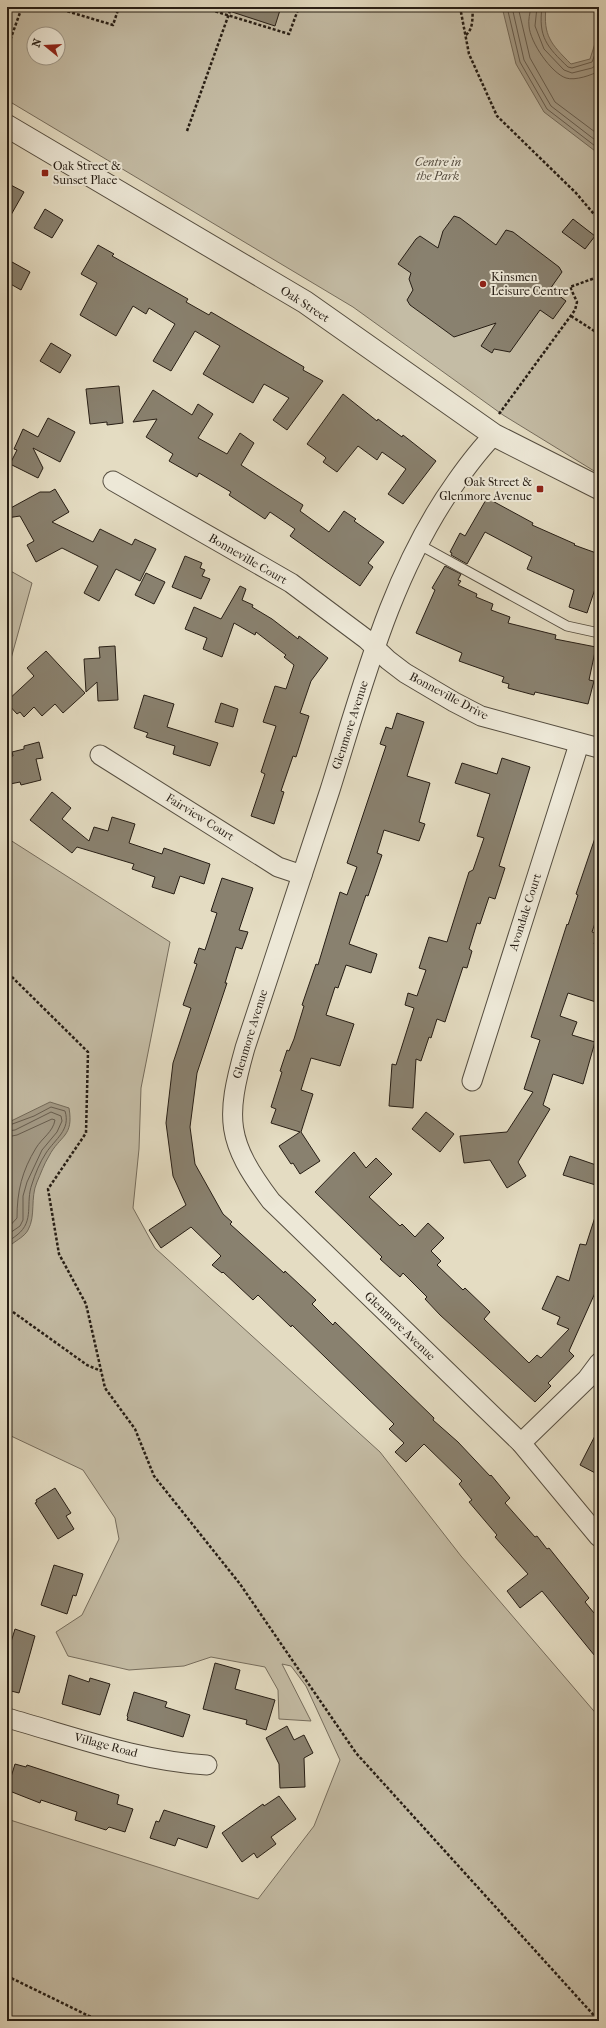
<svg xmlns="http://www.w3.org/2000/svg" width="606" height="2028" font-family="'IM FELL French Canon',serif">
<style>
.green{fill:#c4bca5;stroke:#766d5d;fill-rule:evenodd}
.water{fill:#a49b87;stroke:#726959}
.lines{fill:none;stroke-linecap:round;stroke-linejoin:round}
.shore{stroke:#665c4e;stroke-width:1}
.building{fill:#89816f;stroke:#271e15}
.service-casing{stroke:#564e40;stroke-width:11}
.minor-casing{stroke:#564e40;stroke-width:21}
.tertiary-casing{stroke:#564e40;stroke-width:24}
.path{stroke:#271e15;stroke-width:2.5;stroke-dasharray:3 2;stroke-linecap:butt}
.service{stroke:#ede8d7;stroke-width:9}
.minor{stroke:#ede8d7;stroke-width:19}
.tertiary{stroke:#ede8d7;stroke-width:22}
.poi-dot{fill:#8f2418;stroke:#ede8d7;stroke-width:1.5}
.labels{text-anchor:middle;stroke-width:4;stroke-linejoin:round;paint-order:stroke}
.park-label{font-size:12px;font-style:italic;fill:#564d40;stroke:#ede8d7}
.poi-label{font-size:12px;fill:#271e15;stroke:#ede8d7;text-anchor:start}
.street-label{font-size:12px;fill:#271e15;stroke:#ede8d7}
</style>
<rect width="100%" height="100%" fill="#e4dcc2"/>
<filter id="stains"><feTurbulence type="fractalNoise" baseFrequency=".005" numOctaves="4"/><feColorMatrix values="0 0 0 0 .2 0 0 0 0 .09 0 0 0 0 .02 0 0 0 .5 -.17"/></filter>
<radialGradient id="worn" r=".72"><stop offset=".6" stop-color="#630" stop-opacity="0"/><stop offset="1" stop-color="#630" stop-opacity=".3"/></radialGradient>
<g class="green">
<path d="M 7,7 L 599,7 L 599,474 L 503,415 L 353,307 L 7,100 ZM 34,34 L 58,34 L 58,58 L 34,58 Z"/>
<polygon points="7,569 32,583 7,673"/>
<polygon points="7,838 170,942 141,1088 139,1149 133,1208 155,1248 380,1452 461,1556 599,1717 599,2021 7,2021 7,1819 258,1899 314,1826 340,1760 306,1686 291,1666 282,1664 311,1721 279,1719 278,1690 265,1667 211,1657 184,1666 129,1670 68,1656 56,1632 82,1615 119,1539 115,1518 83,1470 11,1436 7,1436"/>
</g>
<g class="water">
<path d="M 502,7 L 546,7 C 543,36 551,44 571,64 L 590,59 L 599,31 L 599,154 L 544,112 L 516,64 Z"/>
<polygon points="592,7 599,7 599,28 593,8"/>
<path d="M 50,1102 L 69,1108 C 74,1137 60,1135 49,1156 C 44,1164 41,1173 37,1182 C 30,1198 36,1216 28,1230 C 25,1236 17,1240 12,1244 L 7,1243 L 7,1123 Z"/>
</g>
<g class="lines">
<g class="shore">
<polyline points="507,7 520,62 547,109 599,149"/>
<polyline points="512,7 524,60 551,106 599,143"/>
<polyline points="518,7 530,58 555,102 599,135"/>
<path d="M 531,7 C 530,13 528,20 529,26 C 530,42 551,73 566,78 C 575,81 592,75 599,71"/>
<polyline points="537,7 535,26 544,49 564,70 572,73 592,68 596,65 599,60"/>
<path d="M 542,7 C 538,37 547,47 568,67 L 572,68 L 592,62 L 599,44"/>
<path d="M 7,1126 L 34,1116 L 51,1107 L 65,1111 C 71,1130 55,1139 46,1153 C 40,1162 35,1174 32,1184 C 25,1203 35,1221 17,1235 C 14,1237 12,1240 7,1240"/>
<polyline points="7,1131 15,1130 51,1112 61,1116 62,1121 57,1132 42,1150 27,1182 23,1196 23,1220 20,1226 7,1235"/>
<path d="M 7,1137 L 17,1135 L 52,1119 L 55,1120 C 53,1132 42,1138 36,1148 C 22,1171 17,1191 17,1218 L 7,1229"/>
</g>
</g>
<g class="building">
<polygon points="227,7 281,7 275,26 226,10"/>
<polygon points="7,183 24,192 7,222"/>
<polygon points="45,209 63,220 52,238 34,228"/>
<polygon points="454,216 460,218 496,245 506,230 513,232 559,267 562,272 550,289 566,301 553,319 540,310 510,352 494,349 492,353 481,346 496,323 454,337 410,305 407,300 413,290 409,279 411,273 398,264 416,239 420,236 438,248 443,231"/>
<polygon points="573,219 595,236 585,249 562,232"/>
<polygon points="98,245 114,254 112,256 188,299 186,302 209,315 211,312 304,367 303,370 323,381 287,430 273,420 289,398 264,384 253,403 203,374 220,346 195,331 171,371 153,361 175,324 149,308 146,314 133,306 116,336 80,315 97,283 81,274"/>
<polygon points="12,262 30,272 21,290 7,282 7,271"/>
<polygon points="51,343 71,355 60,373 40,361"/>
<polygon points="119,386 123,423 107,425 107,422 90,424 86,389"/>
<polygon points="153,390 192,415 198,404 213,414 198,438 227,454 240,433 254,443 241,465 303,505 300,511 329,532 344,511 356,519 354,521 384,542 368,563 373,567 360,586 290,536 295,529 270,512 265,519 229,495 231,492 199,473 197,477 169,461 173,454 146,437 157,419 133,422"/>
<polygon points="343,394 377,421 378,419 402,437 403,435 436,461 403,504 388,494 406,469 382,452 377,460 358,446 337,472 323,462 326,458 324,456 307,444"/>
<polygon points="48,418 75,432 60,462 33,448 43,468 38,478 10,464 17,450 14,449 23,429 38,437"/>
<polygon points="55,489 69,512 52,522 93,542 100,529 132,545 135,539 156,549 140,581 116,569 99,601 84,593 98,566 62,548 36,562 27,545 34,541 20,516 7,518 7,510 40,492 50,492"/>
<polygon points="487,498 533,523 532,525 575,544 574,545 599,554 599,590 595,589 587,613 569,607 574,590 527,569 532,557 485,532 467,564 451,555 452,553 450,552 460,533 465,536"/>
<polygon points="185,556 202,563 200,568 205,570 202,576 210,579 201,599 172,587"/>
<polygon points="445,566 461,574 458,580 461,581 458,585 477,594 476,597 493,604 491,610 510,617 508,623 556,635 555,639 596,647 589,680 594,681 588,704 535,692 534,695 508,688 509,684 502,682 504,677 459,661 462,653 416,633 435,590 432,588"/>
<polygon points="146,573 165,582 154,604 135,595"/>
<polygon points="240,586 246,589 242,600 253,605 252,607 272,619 298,639 299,636 328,658 311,681 300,713 309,716 296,757 293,756 281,791 284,792 274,824 251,816 265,774 261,772 276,726 263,722 275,686 286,689 294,665 284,657 286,655 256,632 255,635 234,623 222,657 203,649 207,638 185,629 194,607 221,619"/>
<polygon points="115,646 118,700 98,701 97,682 86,692 84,659 100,658 99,647"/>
<polygon points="46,651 85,693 63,713 55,704 42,716 34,707 24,717 20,712 17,714 7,703 7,701 34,676 27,668"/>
<polygon points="144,695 174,704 167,727 218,743 210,766 173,754 175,746 146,737 148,733 134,728"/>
<polygon points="221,703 238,709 233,727 215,722"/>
<polygon points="397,713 424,722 407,776 430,783 419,822 425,824 419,841 384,830 377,853 382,855 368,896 366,895 349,944 377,954 371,973 346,965 338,988 335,987 326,1015 354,1024 340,1066 311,1058 301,1090 313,1094 301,1132 320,1161 300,1174 293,1163 291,1164 279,1146 300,1132 271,1123 276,1109 271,1107 282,1072 280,1071 287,1050 289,1051 294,1039 304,1006 302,1005 316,964 318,965 340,892 347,895 357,867 347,863 386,746 380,744 386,727 392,729"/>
<polygon points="39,742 43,758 36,759 41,780 21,785 20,782 10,784 7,771 7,757 13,756 12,752 24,749 24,746"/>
<polygon points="502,758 530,767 499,866 505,868 495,899 489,897 480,924 477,923 469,949 472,951 467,968 463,967 445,1022 437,1019 431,1038 429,1037 421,1061 416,1059 413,1108 389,1106 392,1064 396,1065 414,1008 405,1005 408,993 417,996 426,970 419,968 429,937 447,942 469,872 473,870 484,838 477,836 490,794 455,783 462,763 497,774"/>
<polygon points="52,792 71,808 62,819 89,841 94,827 108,831 112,817 135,824 129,843 162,854 164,848 210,864 204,884 180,876 174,894 152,887 155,877 132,869 134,864 77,847 72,853 30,820"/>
<polygon points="597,832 599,832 599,911 592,932 597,934 594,944 599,945 599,1003 568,993 560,1016 577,1022 572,1035 595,1042 583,1084 553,1074 543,1105 550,1109 518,1162 526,1176 507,1188 490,1160 464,1163 460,1136 507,1132 533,1092 524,1089 540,1040 531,1037 567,924 568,925 578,895 576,894"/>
<polygon points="222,878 253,888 239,930 248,932 242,949 236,947 225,983 227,983 197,1073 190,1127 195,1164 223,1214 232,1222 230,1224 284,1273 285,1271 316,1300 312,1304 333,1325 335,1322 434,1418 433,1420 458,1442 490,1476 491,1475 510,1498 505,1503 535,1537 537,1536 547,1549 549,1548 589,1598 585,1602 599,1619 599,1661 542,1591 520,1608 507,1591 528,1574 495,1537 497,1535 469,1502 472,1500 459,1484 462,1481 424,1444 406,1462 395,1452 404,1443 389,1429 394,1424 292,1325 291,1327 258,1295 253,1300 223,1272 222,1273 212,1265 221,1256 191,1227 161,1248 149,1230 186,1205 173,1176 166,1123 173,1063 191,1008 183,1005 197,964 194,963 199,948 205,950 217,913 211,911"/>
<polygon points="426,1112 454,1134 440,1152 412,1129"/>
<polygon points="354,1152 366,1168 376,1158 392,1174 369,1197 400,1226 402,1224 415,1237 428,1223 444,1238 431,1251 441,1261 437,1265 463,1290 465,1288 490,1312 484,1319 529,1363 537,1355 541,1358 569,1329 557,1324 560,1317 542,1309 557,1276 569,1281 580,1244 586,1245 596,1214 599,1214 599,1284 569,1351 574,1356 548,1383 551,1386 535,1402 440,1315 425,1299 427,1297 403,1273 400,1277 380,1259 382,1257 315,1192"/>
<polygon points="570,1156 599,1166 599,1186 563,1175"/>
<polygon points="599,1428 599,1475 580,1465"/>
<polygon points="55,1488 71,1513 66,1516 74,1529 58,1539 35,1503 37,1502 36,1500"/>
<polygon points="54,1565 83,1574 76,1596 73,1595 67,1614 41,1605"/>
<polygon points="15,1629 35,1636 19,1693 7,1690 7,1655"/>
<polygon points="215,1663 240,1670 235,1689 275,1700 266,1730 246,1724 247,1720 203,1709"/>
<polygon points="69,1675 89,1682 90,1678 110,1684 100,1715 62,1704"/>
<polygon points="134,1692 167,1702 165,1707 190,1715 183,1737 127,1720 128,1717 127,1716"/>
<polygon points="287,1726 294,1740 304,1735 313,1753 304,1758 305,1787 280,1788 279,1764 266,1738"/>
<polygon points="15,1764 26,1767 27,1765 119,1795 117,1804 133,1809 125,1832 109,1827 106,1830 75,1820 77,1812 41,1800 40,1803 7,1790"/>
<polygon points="279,1796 296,1819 271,1837 276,1844 257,1858 254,1853 242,1862 222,1833 263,1804 264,1806"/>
<polygon points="164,1810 215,1826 207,1848 178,1838 175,1846 150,1838 156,1821 159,1822"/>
</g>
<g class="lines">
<defs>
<polyline id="service" points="418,544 567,626 599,633"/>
<g id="minor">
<path d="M 494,435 C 479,450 468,465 456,482 C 391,573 363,685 330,790 C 302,876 273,962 245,1048 C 225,1119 226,1141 271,1201 L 521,1443 L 599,1537"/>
<polyline points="113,481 291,583 366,639 388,660 405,673 454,702 481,716 599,748"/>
<polyline points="100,755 278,867 302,875"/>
<polyline points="472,1081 579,744"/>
<polyline points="521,1443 587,1379 599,1363"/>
<path d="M 7,1718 C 72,1736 139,1761 207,1765"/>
</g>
<polyline id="tertiary" points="7,126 305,302 494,435 599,488"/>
</defs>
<use href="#service" class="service-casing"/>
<use href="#minor" class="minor-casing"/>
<use href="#tertiary" class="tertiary-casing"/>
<g class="path">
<polyline points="53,7 113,25 119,7"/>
<polyline points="201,7 289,34 299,7"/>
<polyline points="460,7 469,54 497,116 576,193 599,220"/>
<path d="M 466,35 C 474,28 472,17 473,7"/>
<polyline points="7,49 22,7"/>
<polyline points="187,131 230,11"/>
<polyline points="571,316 599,334"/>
<polyline points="499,414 575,310 577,302 570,287 595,278 599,273"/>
<polyline points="7,968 12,977 88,1052 86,1133 48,1189 59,1254 86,1304 105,1388 135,1429 154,1476 240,1584 356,1753 599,2021"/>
<polyline points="13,1312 87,1365 101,1371"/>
<polyline points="7,1976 89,2016 105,2021"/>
</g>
<use href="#service" class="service"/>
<use href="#minor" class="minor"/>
<use href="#tertiary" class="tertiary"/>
</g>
<g class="poi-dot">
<rect x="41" y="169" width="8" height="8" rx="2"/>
<circle cx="483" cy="284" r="4"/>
<rect x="536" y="485" width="8" height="8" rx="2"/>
</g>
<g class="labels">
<g class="park-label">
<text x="438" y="166">Centre in<tspan x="438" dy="14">the Park</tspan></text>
</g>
<g class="poi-label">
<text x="53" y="170">Oak Street &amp;<tspan x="53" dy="14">Sunset Place</tspan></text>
<text x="491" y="281">Kinsmen<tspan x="491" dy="14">Leisure Centre</tspan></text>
<text x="532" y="486" text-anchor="end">Oak Street &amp;<tspan x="532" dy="14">Glenmore Avenue</tspan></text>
</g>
<g class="street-label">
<text transform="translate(305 304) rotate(33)" y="4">Oak Street</text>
<text transform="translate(248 559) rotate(30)" y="4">Bonneville Court</text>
<text transform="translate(449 696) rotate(28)" y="4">Bonneville Drive</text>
<text transform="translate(350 725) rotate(-72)" y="4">Glenmore Avenue</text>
<text transform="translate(200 817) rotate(32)" y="4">Fairview Court</text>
<text transform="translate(525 912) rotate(-72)" y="4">Avondale Court</text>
<text transform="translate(250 1034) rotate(-73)" y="4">Glenmore Avenue</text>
<text transform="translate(400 1326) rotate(44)" y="4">Glenmore Avenue</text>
<text transform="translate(106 1745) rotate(15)" y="4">Village Road</text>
</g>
</g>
<rect width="606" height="2028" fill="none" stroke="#e4dcc2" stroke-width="24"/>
<rect x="8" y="8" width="590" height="2012" fill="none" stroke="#271e15" stroke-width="2"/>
<rect x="12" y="12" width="582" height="2004" fill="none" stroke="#271e15"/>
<g transform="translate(46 46) rotate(288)"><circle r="19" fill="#ede8d7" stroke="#9e9789"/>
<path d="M0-3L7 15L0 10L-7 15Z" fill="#8f2418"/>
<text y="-6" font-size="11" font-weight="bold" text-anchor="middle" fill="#271e15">N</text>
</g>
<rect width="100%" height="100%" filter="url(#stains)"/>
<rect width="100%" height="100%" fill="url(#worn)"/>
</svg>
